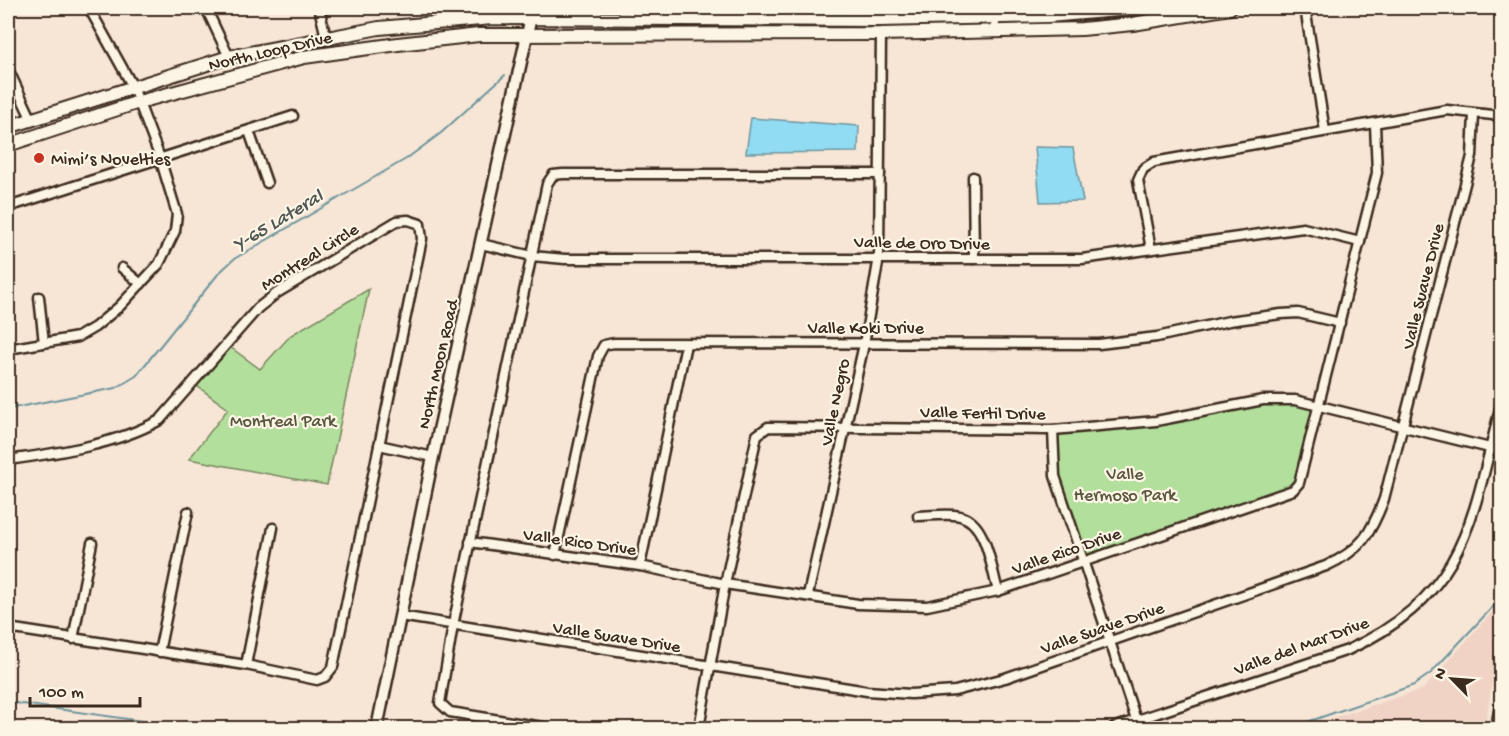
<svg xmlns="http://www.w3.org/2000/svg" width="1509" height="736" font-family="'Gochi Hand',sans-serif">
<style>
.built{fill:#f0d3c5}
.green{fill:#b3df9d;stroke:#77845e;stroke-width:1.5}
.water{fill:#91dcf2;stroke:#6f959d;stroke-width:1.5}
.lines{fill:none;stroke-linecap:round;stroke-linejoin:round}
.stream{stroke:#6f959d;stroke-width:2}
.minor-casing{stroke:#3b2a1e;stroke-width:13}
.tertiary-casing{stroke:#3b2a1e;stroke-width:15}
.secondary-casing{stroke:#3b2a1e;stroke-width:16}
.minor{stroke:#fcf5e5;stroke-width:8}
.tertiary{stroke:#fcf5e5;stroke-width:10}
.secondary{stroke:#fcf5e5;stroke-width:12}
.poi-dot{fill:#c8321e;stroke:#fcf5e5;stroke-width:2}
.labels{text-anchor:middle;stroke-width:4.5;stroke-linejoin:round;paint-order:stroke}
.street-label{font-size:18px;fill:#3b2a1e;stroke:#fcf5e5}
.poi-label{font-size:18px;fill:#3b2a1e;stroke:#fcf5e5;text-anchor:start}
.park-label{font-size:18px;fill:#59573e;stroke:#fcf5e5}
.water-label{font-size:20px;font-style:italic;fill:#505653;stroke:#fcf5e5}
</style>
<rect width="100%" height="100%" fill="#f7e6d6"/>
<filter id="ink" filterUnits="userSpaceOnUse"><feTurbulence type="fractalNoise" baseFrequency=".0167" numOctaves="2"/><feDisplacementMap in="SourceGraphic" scale="12" xChannelSelector="R" yChannelSelector="G"/><feConvolveMatrix kernelMatrix="1 2 1 2 8 2 1 2 1" color-interpolation-filters="sRGB"/></filter>
<g filter="url(#ink)">
<polygon class="built" points="1501,602 1501,623 1485,728 1302,728 1423,689"/>
<g class="green">
<polygon points="369,289 327,485 189,459 228,409 193,383 226,344 260,369 291,335"/>
<polygon points="1263,400 1319,406 1293,490 1082,561 1055,476 1053,430 1156,421"/>
</g>
<g class="water">
<polygon points="751,118 859,126 858,152 746,153"/>
<polygon points="1035,147 1073,148 1083,201 1040,202"/>
</g>
<g class="lines">
<g class="stream">
<polyline points="8,409 116,388 136,376 219,273 234,259 406,159 441,133 505,75"/>
<polyline points="8,702 191,728"/>
<polyline points="1290,728 1414,685 1431,673 1502,597"/>
</g>
<defs>
<g id="minor">
<polyline points="206,8 229,57"/>
<polyline points="319,8 326,37"/>
<polyline points="1305,8 1325,131"/>
<polyline points="632,17 634,8"/>
<polyline points="995,23 996,8"/>
<polyline points="8,69 31,118"/>
<polyline points="249,131 267,183"/>
<polyline points="973,177 974,259"/>
<polyline points="8,207 293,116"/>
<polyline points="481,244 532,256 565,259 1082,259 1303,228 1360,242"/>
<polyline points="1151,249 1138,180 1143,169 1154,162 1447,110 1502,116"/>
<polyline points="122,268 141,284"/>
<polyline points="39,297 44,343"/>
<polyline points="8,349 78,337 95,327 120,306 159,264 175,231 177,214 160,158 133,87 89,8"/>
<polyline points="1053,430 1055,476 1136,720"/>
<polyline points="379,445 433,457"/>
<path d="M 8,460 C 58,453 115,445 160,420 L 258,308 L 277,293 L 397,221 L 408,220 L 420,224 L 422,239 L 333,667 L 325,677 L 317,680 L 246,665 L 8,628"/>
<path d="M 918,516 C 931,516 947,513 960,516 C 987,522 991,568 998,591"/>
<polyline points="470,542 640,566 725,584 858,604 927,606 998,591 1293,490 1299,483 1377,173 1375,124"/>
<polyline points="555,555 598,356 604,345 614,343 1099,344 1157,337 1229,321 1281,314 1298,313 1340,323"/>
<polyline points="640,566 686,344"/>
<polyline points="808,595 864,344 879,257 881,34"/>
<path d="M 400,616 L 867,691 L 911,694 L 955,691 L 1005,678 L 1326,566 C 1361,550 1371,534 1384,499 L 1466,180 L 1472,156 L 1474,114"/>
<polyline points="73,639 92,543"/>
<polyline points="159,652 188,512"/>
<polyline points="246,665 273,528"/>
<polyline points="549,728 450,712 440,703 453,625 547,184 553,175 563,174 880,174"/>
<polyline points="699,728 725,584 757,435 768,427 1053,430 1156,421 1263,400 1295,400 1502,451"/>
<path d="M 1113,728 L 1348,650 C 1468,594 1472,517 1502,401"/>
</g>
<g id="tertiary">
<polyline points="377,728 433,457 533,8"/>
<polyline points="1497,728 1502,699"/>
</g>
<g id="secondary">
<polyline points="8,127 229,57 379,28 492,18 881,20 1048,16 1140,8"/>
<polyline points="8,145 139,102 304,57 398,44 479,35 881,34 1082,29 1133,24 1230,8"/>
</g>
</defs>
<use href="#minor" class="minor-casing"/>
<use href="#tertiary" class="tertiary-casing"/>
<use href="#secondary" class="secondary-casing"/>
<use href="#minor" class="minor"/>
<use href="#tertiary" class="tertiary"/>
<use href="#secondary" class="secondary"/>
</g>
</g>
<circle class="poi-dot" cx="39" cy="158" r="6"/>
<g class="labels">
<g class="street-label">
<text transform="translate(270 50) rotate(-13)" y="6">North Loop Drive</text>
<text transform="translate(922 242) rotate(1)" y="6">Valle de Oro Drive</text>
<text transform="translate(309 256) rotate(-32)" y="6">Montreal Circle</text>
<text transform="translate(1422 286) rotate(-76)" y="6">Valle Suave Drive</text>
<text x="866" y="333">Valle Koki Drive</text>
<text transform="translate(437 364) rotate(-77)" y="6">North Moon Road</text>
<text transform="translate(834 402) rotate(-78)" y="6">Valle Negro</text>
<text transform="translate(983 412) rotate(1)" y="6">Valle Fertil Drive</text>
<text transform="translate(580 541) rotate(8)" y="6">Valle Rico Drive</text>
<text transform="translate(1066 550) rotate(-19)" y="6">Valle Rico Drive</text>
<text transform="translate(1102 627) rotate(-19)" y="6">Valle Suave Drive</text>
<text transform="translate(617 636) rotate(9)" y="6">Valle Suave Drive</text>
<text transform="translate(1301 645) rotate(-20)" y="6">Valle del Mar Drive</text>
</g>
<g class="poi-label">
<text x="51" y="164">Mimi’s Novelties</text>
</g>
<g class="park-label">
<text x="283" y="426">Montreal Park</text>
<text x="1125" y="479">Valle<tspan x="1125" dy="21">Hermoso Park</tspan></text>
</g>
<g class="water-label">
<text transform="translate(277 219) rotate(-31)" y="7">Y-65 Lateral</text>
</g>
</g>
<rect width="1509" height="736" fill="none" stroke="#fcf5e5" stroke-width="30"/>
<rect x="15" y="15" width="1479" height="706" fill="none" stroke="#3b2a1e" stroke-width="2" filter="url(#ink)"/>
<g transform="translate(1452 679) rotate(295)" stroke="#fcf5e5" stroke-width="4.5" paint-order="stroke">
<path d="M0-4.5L10 22L0 15L-10 22Z" fill="#3b2a1e"/>
<text y="-9" font-size="16" font-weight="bold" text-anchor="middle" fill="#3b2a1e">N</text>
</g>
<path d="M30 697v9h110v-9" fill="none" stroke="#3b2a1e" stroke-width="3"/>
<text x="39" y="697" font-size="18" fill="#3b2a1e" stroke="#fcf5e5" stroke-width="4.5" paint-order="stroke">100 m</text>
</svg>
